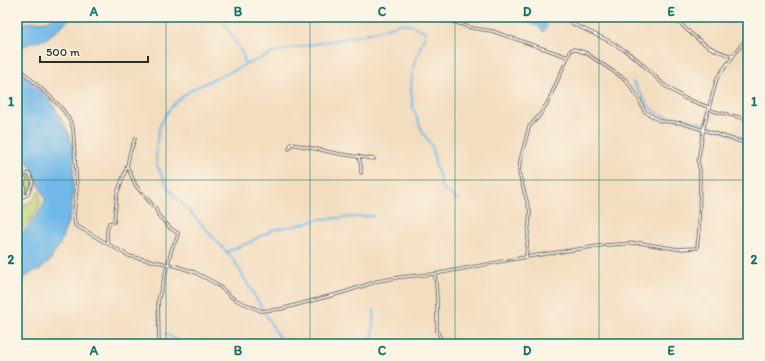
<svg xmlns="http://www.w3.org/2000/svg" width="765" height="361" font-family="Itim,sans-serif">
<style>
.green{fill:#bcd175;stroke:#747e50}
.water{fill:#70b8e8;stroke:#4e728a}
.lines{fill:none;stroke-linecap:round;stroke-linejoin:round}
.canal{stroke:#70b8e8;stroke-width:2}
.street-casing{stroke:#71695f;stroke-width:3.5}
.street{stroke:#fff;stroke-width:1.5}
.grid{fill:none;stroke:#0f766e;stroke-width:1;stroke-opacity:0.55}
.neatline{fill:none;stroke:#0f766e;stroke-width:1.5}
.grid-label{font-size:13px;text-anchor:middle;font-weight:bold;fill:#0f766e}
</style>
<rect width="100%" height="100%" fill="#fcf5e5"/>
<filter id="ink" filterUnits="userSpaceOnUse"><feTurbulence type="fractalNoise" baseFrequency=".025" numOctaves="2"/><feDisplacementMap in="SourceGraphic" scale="8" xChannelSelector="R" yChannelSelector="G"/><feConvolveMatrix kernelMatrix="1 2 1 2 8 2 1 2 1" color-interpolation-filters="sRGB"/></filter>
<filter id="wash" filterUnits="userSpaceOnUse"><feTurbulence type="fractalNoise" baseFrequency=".012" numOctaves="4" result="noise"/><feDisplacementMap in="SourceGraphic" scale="16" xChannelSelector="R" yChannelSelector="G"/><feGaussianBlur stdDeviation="0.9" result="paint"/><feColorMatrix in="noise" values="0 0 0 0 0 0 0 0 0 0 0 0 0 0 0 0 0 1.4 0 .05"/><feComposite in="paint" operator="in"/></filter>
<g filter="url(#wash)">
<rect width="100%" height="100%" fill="#f3ddbf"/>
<g class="green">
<path d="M 30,173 L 34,183 C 30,193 28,197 17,201 L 17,174 Z"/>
<path d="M 38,191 C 46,205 30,219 22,228 L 20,230 L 17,229 L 17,207 C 29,203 33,204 38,191 Z"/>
</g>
<g class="water">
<polygon points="53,17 72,17 45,40 33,42 17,49 17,26 30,22 48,21"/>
<polygon points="514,17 544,17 545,23 547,27 543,32 540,27"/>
<polygon points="17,67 49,99 58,113 70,136 70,139 72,141 74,154 73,196 71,213 60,244 49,262 39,270 32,272 17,284 17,239 42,208 45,199 30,166 17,146"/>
</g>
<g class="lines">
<g class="canal">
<path d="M 221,17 L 243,55 L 245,64 L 241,67 C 210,82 174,90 160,126 C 156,136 157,149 156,160 L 157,165 L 168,188 L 233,259 L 283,344"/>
<polyline points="245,64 256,61 272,53 293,48 363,35 403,23 419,28 426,32 414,65 412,78 411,88 413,108 423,133 432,146 436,167 440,177 440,184 446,192 460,201"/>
<polyline points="633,82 650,108 661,115 700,122 748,140"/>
<polyline points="226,252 248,243 274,229 299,225 321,219 374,216"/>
<polyline points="165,333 183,344"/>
<polyline points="372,344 374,310"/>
</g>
</g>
</g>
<g filter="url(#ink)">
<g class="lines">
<defs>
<g id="street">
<polyline points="439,17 472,28 492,31 568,57"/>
<polyline points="565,17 573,24 609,41 624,50 638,60 664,85 684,98 708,107 713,111 739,117 748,121"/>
<path d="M 673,17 C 692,35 706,50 733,56"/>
<path d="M 17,65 C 33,85 66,104 73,128 L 77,187 L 74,214 L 75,225 L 129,256 L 176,266 L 194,272 L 215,283 L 234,299 L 261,311 L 281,309 L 345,292 L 378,281 L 401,277 L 435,274 L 526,257 L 530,212 L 519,173 L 520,161 L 529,127 L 539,116 L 548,102 L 571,50 L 574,49 L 586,53 L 626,80 L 639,98 L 644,111 L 660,121 L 681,123 L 748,144"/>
<polyline points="135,139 130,152 127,166 136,186 156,209 158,215 171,229 178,233 177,238 172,248 158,301 159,344"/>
<polyline points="289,149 291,144 292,144 340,154 374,159"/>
<polyline points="358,156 361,165 361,173"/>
<polyline points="24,181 26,179 24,178 22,179 24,181 24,186"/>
<polyline points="17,183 18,174 30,174 33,182 27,195 17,199"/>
<polyline points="17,187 23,187"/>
<polyline points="24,189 23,187 24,186 25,187 24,189 24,196"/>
<path d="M 108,243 C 106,236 107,229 109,223 L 114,222 L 117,194 L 127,166"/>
<polyline points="526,257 605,245 640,243 677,249 697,248 699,230 700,171 698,161 704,126 717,78 748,36"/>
<polyline points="435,274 437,297 437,331 444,344"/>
<polyline points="17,341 19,344"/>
</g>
</defs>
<use href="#street" class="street-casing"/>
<use href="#street" class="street"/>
</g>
</g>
<path class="grid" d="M 166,17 L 166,344M 310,17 L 310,344M 455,17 L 455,344M 599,17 L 599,344M 17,180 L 748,180"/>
<rect width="765" height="361" fill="none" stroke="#fcf5e5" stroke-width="44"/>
<path d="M40 56v6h108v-6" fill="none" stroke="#2b2b2b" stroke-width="2"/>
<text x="46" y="56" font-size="12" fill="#2b2b2b" stroke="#fcf5e5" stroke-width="3" paint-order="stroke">500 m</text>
<rect x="22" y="22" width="721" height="317" class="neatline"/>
<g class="grid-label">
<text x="94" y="16">A</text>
<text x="238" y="16">B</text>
<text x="382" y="16">C</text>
<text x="527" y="16">D</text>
<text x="671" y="16">E</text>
<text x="11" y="106">1</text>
<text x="754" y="106">1</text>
<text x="11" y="264">2</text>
<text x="754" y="264">2</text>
<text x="94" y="355">A</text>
<text x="238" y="355">B</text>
<text x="382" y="355">C</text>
<text x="527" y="355">D</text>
<text x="671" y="355">E</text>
</g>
</svg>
